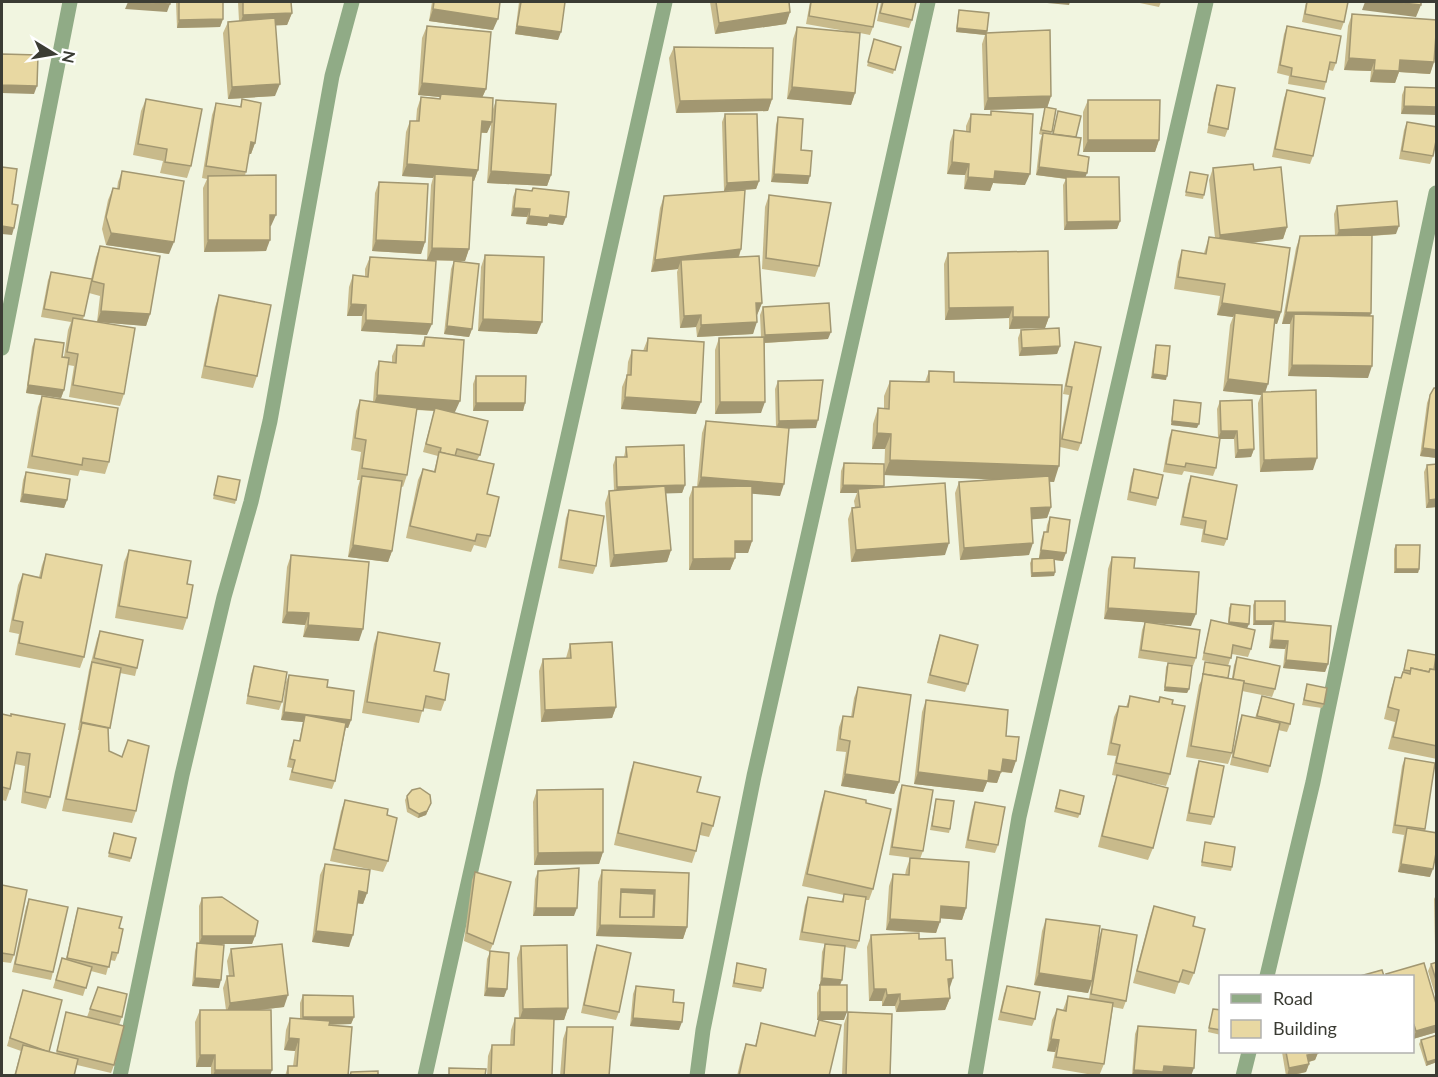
<svg xmlns="http://www.w3.org/2000/svg" width="1438" height="1077" font-family="Lato,sans-serif">
<style>
.lines{fill:none;stroke-linecap:round;stroke-linejoin:round}
.minor{stroke:#90ab86;stroke-width:15}
.wall{fill:#c8ba8b;fill-rule:evenodd}
.shaded-wall{fill:#a29771}
.building{fill:#e8d8a2;stroke:#a29771;stroke-width:1.5;fill-rule:evenodd}
</style>
<rect width="100%" height="100%" fill="#f1f5e0"/>
<g class="lines">
<g class="minor">
<polyline points="2,348 70,2"/>
<polyline points="1267,976 1313,782 1395,386 1436,193"/>
<polyline points="120,1076 182,775 224,597 251,502 270,421 332,76 352,2"/>
<polyline points="425,1076 665,2"/>
<polyline points="697,1076 703,1030 754,776 928,2"/>
<polyline points="975,1076 1019,817 1206,2"/>
<polyline points="1243,1076 1249,1052"/>
</g>
</g>
<g class="wall">
<polygon points="176,2 223,2 223,19 220,27 177,28"/>
<polygon points="238,2 291,2 292,13 287,25 276,25 275,96 228,99 223,33 228,22 239,21"/>
<polygon points="432,2 500,2 493,30 429,21"/>
<polygon points="519,2 565,2 558,40 515,34"/>
<polygon points="710,2 789,2 790,12 786,24 715,34"/>
<polygon points="810,2 878,2 873,27 870,35 860,33 855,93 851,105 787,99 793,39 797,27 857,33 806,24"/>
<polygon points="881,2 916,2 912,20 909,28 877,21"/>
<polygon points="1135,2 1161,2 1159,7"/>
<polygon points="1306,2 1348,2 1344,22 1341,30 1302,22"/>
<polygon points="959,10 987,33 1051,96 1047,108 1056,109 1051,134 1053,134 1058,111 1076,137 1078,155 1085,177 1120,221 1117,229 1064,230 1063,185 1066,179 1036,175 1040,141 1042,135 1039,134 1045,108 984,110 982,44 985,35 956,32 958,14"/>
<polygon points="1352,14 1434,62 1430,74 1399,72 1395,83 1370,82 1371,71 1344,70 1348,26"/>
<polygon points="427,26 486,89 482,98 493,109 496,100 551,175 547,186 487,183 491,124 487,133 481,133 478,170 474,181 473,181 469,249 465,261 427,260 431,185 433,178 402,176 406,132 410,121 416,121 417,109 421,97 439,98 440,97 418,95 422,38"/>
<polygon points="1287,26 1336,63 1333,71 1329,70 1324,90 1288,84 1289,76 1277,73 1284,34"/>
<polygon points="873,43 901,47 893,74 867,66"/>
<polygon points="674,47 772,99 768,111 676,113 669,58"/>
<polygon points="1217,85 1228,129 1225,137 1207,133 1214,93"/>
<polygon points="1405,87 1437,88 1401,114 1402,95"/>
<polygon points="1287,90 1313,156 1310,164 1272,157 1284,98"/>
<polygon points="146,99 191,166 187,178 160,173 163,161 133,155 141,111"/>
<polygon points="242,99 255,143 251,154 249,154 245,176 271,226 270,226 266,251 204,252 203,188 207,179 202,178 212,115 216,103 240,107"/>
<polygon points="1088,100 1159,140 1155,152 1083,152 1083,112"/>
<polygon points="991,111 1025,185 993,183 990,191 964,189 965,175 947,174 950,142 954,130 966,131 966,126 971,114 990,115"/>
<polygon points="725,114 759,181 756,189 724,191 722,122"/>
<polygon points="778,117 801,150 808,184 771,182 776,125"/>
<polygon points="1407,122 1433,156 1430,164 1399,159 1404,130"/>
<polygon points="1213,168 1254,170 1287,227 1283,239 1250,243 1281,312 1277,324 1274,323 1265,392 1313,470 1260,472 1258,403 1261,395 1223,391 1230,325 1233,317 1217,315 1220,296 1174,289 1178,262 1182,250 1204,253 1209,237 1215,238 1209,180"/>
<polygon points="122,171 169,254 106,245 102,229 108,200 113,188 117,189 118,182"/>
<polygon points="1190,172 1204,195 1203,199 1185,196"/>
<polygon points="379,182 425,242 421,254 372,251 375,193"/>
<polygon points="533,188 563,225 548,223 547,226 526,224 527,217 511,216 513,197 516,189 531,191"/>
<polygon points="769,195 819,266 815,277 762,269 765,207"/>
<polygon points="664,196 741,249 739,257 762,303 757,315 753,334 697,337 696,327 680,328 677,272 678,269 651,272 660,208"/>
<polygon points="1337,206 1396,234 1372,236 1371,313 1370,316 1368,378 1288,376 1290,324 1282,324 1296,248 1300,236 1335,236 1334,214"/>
<path d="M 100,246 L 150,314 L 146,326 L 98,322 L 124,394 L 120,406 L 69,397 L 74,366 L 68,365 L 64,390 L 61,398 L 26,393 L 32,347 L 35,339 L 64,357 L 68,330 L 71,322 L 41,317 L 48,280 L 51,272 L 91,279 L 96,257 ZM 89,293 L 100,296 L 97,322 L 83,320 Z"/>
<polygon points="948,253 1049,317 1045,328 1060,346 1057,354 1019,356 1018,338 1021,330 1043,328 1009,329 1009,318 945,320 944,264"/>
<polygon points="485,255 537,334 478,331 481,267"/>
<polygon points="370,257 427,335 361,331 362,316 347,316 349,287 353,275 365,276 365,269"/>
<polygon points="454,261 472,329 469,337 444,334 451,269"/>
<polygon points="219,295 257,376 253,388 201,378 215,307"/>
<polygon points="763,307 828,339 765,343 761,413 715,414 715,350 719,338 761,337 760,315"/>
<polygon points="425,337 455,412 453,412 480,455 477,460 487,494 490,536 486,548 474,545 471,552 406,538 418,480 423,469 434,471 438,456 423,452 434,411 417,410 407,475 403,487 401,486 392,551 388,562 348,557 358,487 360,480 357,480 361,452 351,450 356,411 360,400 373,402 375,373 379,361 392,362 392,356 397,345 421,346"/>
<polygon points="648,338 696,414 621,409 622,387 627,375 628,362 632,350 643,351"/>
<polygon points="1075,342 1081,443 1078,451 1060,447 1054,482 1050,481 1051,507 1047,518 1032,519 1029,555 960,560 955,493 959,482 993,479 884,475 885,449 872,449 873,424 878,408 884,409 884,396 890,381 925,382 929,371 954,382 1060,440 1069,395 1063,394 1072,350"/>
<polygon points="1156,345 1166,380 1151,378 1155,349"/>
<polygon points="476,376 525,403 523,411 473,411 473,384"/>
<polygon points="778,381 816,428 789,428 780,496 752,493 752,541 748,553 735,553 735,558 730,570 689,570 689,498 693,487 697,487 702,433 706,421 776,427 775,389"/>
<polygon points="1437,388 1437,458 1420,456 1427,403 1430,395"/>
<polygon points="42,396 109,462 105,474 80,470 78,476 27,468 38,407"/>
<polygon points="1174,400 1197,428 1171,425 1173,405"/>
<polygon points="1220,401 1254,449 1251,457 1235,458 1234,439 1220,439 1216,468 1213,476 1184,471 1182,475 1163,472 1169,438 1172,430 1218,438 1217,409"/>
<polygon points="626,447 685,485 682,493 666,493 671,550 667,562 610,567 605,503 609,491 614,491 613,465 616,457 624,457"/>
<polygon points="844,463 884,486 883,487 945,555 851,562 848,519 852,508 855,507 854,501 857,493 840,493 841,471"/>
<polygon points="1427,465 1437,507 1426,508 1424,472"/>
<polygon points="1134,469 1158,498 1156,506 1127,500 1131,477"/>
<polygon points="26,472 67,500 64,508 20,502 23,480"/>
<polygon points="218,476 236,500 235,504 213,499"/>
<polygon points="1191,476 1227,539 1224,546 1201,542 1203,529 1180,525 1188,484"/>
<polygon points="569,510 596,566 593,574 558,568 566,518"/>
<polygon points="1050,517 1063,561 1054,560 1055,572 1054,576 1031,577 1030,563 1032,559 1045,558 1039,558 1041,540 1044,532 1046,532 1047,525"/>
<polygon points="1396,545 1419,569 1418,573 1394,573 1394,549"/>
<polygon points="129,550 187,584 187,618 183,630 115,618 124,562"/>
<polygon points="46,554 84,657 80,668 15,655 19,634 9,632 18,585 23,574 39,577 42,565"/>
<polygon points="291,555 359,641 303,637 305,625 282,623 287,567"/>
<polygon points="1112,557 1134,568 1191,626 1104,619 1108,569"/>
<polygon points="1255,601 1285,622 1328,664 1325,672 1283,668 1285,649 1269,648 1271,629 1272,625 1253,625 1253,605"/>
<polygon points="1231,604 1249,624 1247,628 1241,627 1251,649 1248,657 1232,654 1228,666 1228,678 1232,678 1234,665 1237,657 1275,689 1272,697 1242,691 1232,753 1228,764 1186,757 1199,685 1202,679 1204,666 1205,662 1220,665 1202,660 1209,628 1211,620 1228,624 1229,608"/>
<polygon points="1145,622 1196,658 1193,666 1192,666 1189,689 1187,693 1164,691 1166,667 1168,663 1186,665 1138,658 1142,630"/>
<polygon points="100,631 137,668 135,676 120,673 108,732 109,751 136,811 132,823 62,811 79,730 78,730 89,670 97,639"/>
<polygon points="378,632 434,671 445,700 441,711 423,708 419,723 362,713 374,644"/>
<polygon points="940,635 968,684 965,692 927,683 937,643"/>
<polygon points="570,644 616,707 612,718 541,722 539,671 543,659 566,658"/>
<polygon points="1408,650 1434,670 1437,670 1437,759 1388,749 1395,722 1384,719 1391,689 1395,677 1401,678 1403,672"/>
<polygon points="254,666 282,702 279,710 246,704 251,674"/>
<polygon points="289,675 327,687 351,720 348,728 346,727 335,781 332,789 289,780 292,768 287,767 291,748 294,740 299,741 303,722 281,720 286,682"/>
<polygon points="1307,684 1324,704 1322,708 1302,705"/>
<polygon points="858,687 899,782 894,794 841,786 846,752 836,751 839,727 843,716 851,717 854,698"/>
<polygon points="1130,696 1158,702 1160,697 1172,704 1170,774 1166,786 1132,779 1153,848 1148,860 1098,847 1113,787 1117,776 1112,775 1116,756 1107,755 1114,717 1119,706 1126,707"/>
<polygon points="1262,696 1290,724 1287,732 1278,730 1270,766 1268,773 1230,765 1239,723 1242,715 1255,718"/>
<polygon points="926,700 1006,736 1012,773 1001,772 997,783 987,782 983,792 914,784 922,712"/>
<polygon points="2,714 10,716 50,797 46,809 21,803 25,766 15,764 10,789 6,801 2,800"/>
<polygon points="1405,758 1425,829 1430,877 1398,872 1404,835 1392,833 1402,766"/>
<polygon points="1199,761 1214,817 1211,825 1186,821 1196,769"/>
<polygon points="634,762 697,792 713,826 709,837 700,835 696,851 692,863 614,845 630,773"/>
<polygon points="902,785 923,851 920,859 966,908 962,920 940,918 936,933 886,930 889,886 893,874 905,875 906,870 910,858 913,858 889,855 899,793"/>
<polygon points="537,790 603,852 599,864 534,865 533,802"/>
<polygon points="1060,790 1080,814 1078,818 1054,812"/>
<polygon points="825,791 866,803 873,889 869,900 865,900 859,941 856,949 845,947 840,985 844,1020 817,1020 817,993 820,986 822,952 825,944 826,944 799,940 805,905 808,897 841,902 844,895 802,886 821,803"/>
<polygon points="407,796 431,803 426,815 418,818 407,812 405,800"/>
<polygon points="936,799 950,829 949,833 930,830"/>
<polygon points="345,800 387,815 388,861 383,872 330,861 341,811"/>
<polygon points="975,802 998,845 995,853 965,848 972,810"/>
<polygon points="114,833 131,858 130,862 108,857"/>
<polygon points="1205,842 1232,867 1231,871 1201,866"/>
<polygon points="325,864 367,893 363,904 357,903 349,947 312,942 320,875"/>
<polygon points="602,870 689,873 687,927 683,939 596,936 598,882"/>
<polygon points="538,871 574,916 533,916 535,879"/>
<polygon points="475,872 493,944 490,951 507,989 504,997 484,996 487,959 490,952 464,941 472,880"/>
<polygon points="2,885 14,955 11,963 3,962 2,966"/>
<polygon points="1437,893 1437,945 1435,945 1434,899"/>
<polygon points="202,898 255,936 252,944 201,944 219,988 192,986 195,951 197,943 199,944 199,906"/>
<polygon points="29,899 53,972 51,980 12,972 26,907"/>
<polygon points="1154,906 1193,926 1194,973 1189,985 1179,982 1175,994 1133,983 1150,917"/>
<polygon points="78,908 119,928 118,953 115,961 110,960 106,975 91,971 83,996 53,988 62,958 66,959 76,915"/>
<polygon points="1046,919 1095,963 1099,937 1102,929 1126,1001 1123,1009 1113,1007 1104,1064 1099,1076 1052,1068 1055,1052 1047,1051 1052,1020 1057,1009 1063,1010 1068,996 1089,999 1091,985 1088,993 1034,985 1042,931"/>
<polygon points="871,935 919,939 946,960 950,998 945,1010 896,1012 895,1006 882,1006 882,1001 869,1001 867,947"/>
<polygon points="597,945 619,1012 616,1020 581,1013 594,953"/>
<polygon points="521,946 568,1008 564,1020 554,1020 552,1076 487,1076 488,1056 492,1045 510,1045 511,1030 515,1018 519,1018 517,958"/>
<polygon points="231,949 284,1007 259,1010 270,1076 211,1076 211,1067 196,1067 195,1022 200,1010 226,1010 223,988 227,976 229,976 227,961"/>
<polygon points="1437,962 1437,1001 1428,971 1431,964"/>
<polygon points="737,963 763,988 761,992 732,987"/>
<polygon points="1424,963 1437,1007 1437,1032 1413,1039 1413,976 1386,976 1386,974"/>
<polygon points="636,986 673,1002 679,1030 630,1026 633,994"/>
<polygon points="1007,986 1035,1019 1032,1026 998,1020 1004,994"/>
<polygon points="98,987 122,1017 119,1025 114,1065 111,1073 77,1065 74,1076 14,1076 21,1051 7,1046 23,990 49,1052 56,1054 64,1020 66,1012 87,1017"/>
<polygon points="303,995 354,1017 351,1024 329,1025 348,1076 285,1076 288,1066 293,1066 295,1051 284,1050 286,1030 290,1018 300,1019 300,1003"/>
<polygon points="1213,1009 1221,1010 1221,1035 1208,1032"/>
<polygon points="848,1012 890,1076 842,1076 844,1024"/>
<polygon points="819,1020 829,1076 737,1076 742,1055 746,1044 755,1046 761,1023 814,1036"/>
<polygon points="1138,1026 1162,1074 1162,1076 1132,1076 1135,1034"/>
<polygon points="567,1027 609,1076 560,1076 563,1039"/>
<polygon points="1437,1035 1437,1062 1426,1066 1419,1044 1421,1040"/>
<polygon points="1282,1052 1318,1052 1315,1060 1309,1062 1309,1064 1306,1072 1291,1076 1286,1076"/>
</g>
<g class="shaded-wall">
<polygon points="128,2 170,4 167,12 125,9"/>
<polygon points="1036,2 1070,2 1069,5"/>
<polygon points="1365,2 1393,2 1421,5 1416,17 1362,10"/>
<polygon points="433,9 498,19 493,30 429,21"/>
<polygon points="790,12 786,24 715,34 719,23"/>
<polygon points="292,13 287,25 239,27 243,15"/>
<polygon points="223,19 220,27 177,28 179,20"/>
<polygon points="517,26 561,32 558,40 515,34"/>
<polygon points="957,28 987,31 986,35 956,32"/>
<polygon points="1349,58 1375,60 1371,71 1344,70"/>
<polygon points="1400,60 1434,62 1430,74 1399,72 1395,83 1370,82 1374,70"/>
<polygon points="422,83 486,89 481,100 441,94 440,97 418,95"/>
<polygon points="280,84 275,96 228,99 232,87"/>
<polygon points="2,85 37,86 34,94 2,93"/>
<polygon points="792,87 855,93 851,105 787,99"/>
<polygon points="1051,96 1047,108 984,110 988,98"/>
<polygon points="772,99 768,111 676,113 680,101"/>
<polygon points="1404,106 1437,107 1437,115 1401,114"/>
<polygon points="482,121 492,122 487,133 477,132"/>
<polygon points="1088,140 1159,140 1155,152 1083,152"/>
<polygon points="251,142 255,143 251,154 246,154"/>
<polygon points="952,162 969,164 965,175 947,174"/>
<polygon points="407,164 478,170 474,181 435,178 435,174 433,178 402,176"/>
<polygon points="1039,167 1087,173 1084,181 1036,175"/>
<polygon points="491,171 551,175 547,186 487,183"/>
<polygon points="995,171 1030,174 1025,185 993,183 990,191 964,189 968,177"/>
<polygon points="774,174 810,176 808,184 771,182"/>
<polygon points="759,181 756,189 724,191 727,183"/>
<polygon points="514,208 530,209 527,217 511,216"/>
<polygon points="270,215 276,215 271,226 266,227"/>
<polygon points="550,215 566,217 563,225 548,223 547,226 526,224 529,216"/>
<polygon points="1120,221 1117,229 1064,230 1067,222"/>
<polygon points="2,226 14,228 12,235 2,234"/>
<polygon points="1399,226 1396,234 1336,238 1339,230"/>
<polygon points="1287,227 1283,239 1216,247 1220,235"/>
<polygon points="111,233 174,242 169,254 106,245"/>
<polygon points="208,240 270,240 266,251 204,252"/>
<polygon points="376,240 425,242 421,254 372,251"/>
<polygon points="432,248 469,249 465,261 427,260"/>
<polygon points="741,249 737,261 681,260 678,269 651,272 655,260"/>
<polygon points="756,303 762,303 757,315 752,315"/>
<polygon points="1222,303 1281,312 1277,324 1234,318 1235,313 1233,317 1217,315"/>
<polygon points="351,304 366,305 362,316 347,316"/>
<polygon points="1013,307 1009,318 945,320 949,308"/>
<polygon points="101,311 150,314 146,326 97,322"/>
<polygon points="1286,312 1371,313 1367,325 1294,314 1290,324 1282,324"/>
<polygon points="701,315 696,327 680,328 684,316"/>
<polygon points="1013,317 1049,317 1045,328 1009,329"/>
<polygon points="483,319 542,322 537,334 478,331"/>
<polygon points="366,320 432,324 427,335 361,331"/>
<polygon points="757,322 753,334 697,337 701,325"/>
<polygon points="447,326 472,329 469,337 444,334"/>
<polygon points="831,332 828,339 762,343 765,335"/>
<polygon points="1060,346 1057,354 1019,356 1022,348"/>
<polygon points="1292,365 1372,366 1368,378 1288,376"/>
<polygon points="1153,374 1167,376 1166,380 1151,378"/>
<polygon points="1228,379 1268,384 1264,396 1262,392 1261,395 1223,391"/>
<polygon points="28,385 64,390 61,398 26,393"/>
<polygon points="377,395 460,401 455,412 373,407"/>
<polygon points="625,397 701,402 696,414 621,409"/>
<polygon points="720,402 765,402 761,413 715,414"/>
<polygon points="476,403 525,403 523,411 473,411"/>
<polygon points="818,420 816,428 776,429 779,421"/>
<polygon points="1172,421 1199,424 1197,428 1171,425"/>
<polygon points="1221,431 1237,431 1234,439 1218,439"/>
<polygon points="877,433 891,434 885,449 872,449"/>
<polygon points="1423,448 1437,450 1437,458 1420,456"/>
<polygon points="1254,449 1251,457 1235,458 1238,450"/>
<polygon points="1317,458 1313,470 1260,472 1264,460"/>
<polygon points="890,460 1059,466 1054,482 884,475"/>
<polygon points="701,477 784,484 780,496 697,489"/>
<polygon points="685,485 682,493 615,495 617,487"/>
<polygon points="843,485 884,486 881,494 858,489 857,493 840,493"/>
<polygon points="23,494 67,500 64,508 20,502"/>
<polygon points="1437,499 1437,507 1426,508 1429,500"/>
<polygon points="1051,507 1047,518 1026,520 1031,508"/>
<polygon points="735,541 752,541 748,553 731,553"/>
<polygon points="949,543 945,555 851,562 856,550"/>
<polygon points="1033,543 1029,555 960,560 964,548"/>
<polygon points="353,545 392,551 388,562 348,557"/>
<polygon points="671,550 667,562 610,567 614,555"/>
<polygon points="1041,550 1066,553 1063,561 1039,558"/>
<polygon points="735,558 730,570 689,570 693,559"/>
<polygon points="1396,569 1419,569 1418,573 1394,573"/>
<polygon points="1055,572 1054,576 1031,577 1032,573"/>
<polygon points="1108,608 1196,614 1191,626 1104,619"/>
<polygon points="287,612 309,613 305,625 282,623"/>
<polygon points="1255,621 1274,621 1272,625 1253,625"/>
<polygon points="1229,622 1249,624 1247,628 1228,626"/>
<polygon points="308,625 363,629 359,641 303,637"/>
<polygon points="1272,640 1288,641 1285,649 1269,648"/>
<polygon points="1286,660 1328,664 1325,672 1283,668"/>
<polygon points="1165,687 1189,689 1187,693 1164,691"/>
<polygon points="616,707 612,718 541,722 545,710"/>
<polygon points="284,712 351,720 348,728 304,722 305,715 303,722 281,720"/>
<polygon points="1003,759 1016,761 1012,773 998,771"/>
<polygon points="989,770 1001,772 997,783 987,782 983,792 914,784 918,772"/>
<polygon points="845,774 899,782 894,794 841,786"/>
<polygon points="431,803 426,815 418,818 419,814"/>
<polygon points="603,852 599,864 534,865 538,853"/>
<polygon points="1401,864 1433,869 1430,877 1398,872"/>
<polygon points="621,889 655,890 651,901 620,892"/>
<polygon points="359,891 367,893 363,904 355,903"/>
<polygon points="941,906 966,908 962,920 937,918"/>
<polygon points="536,908 577,908 574,916 533,916"/>
<polygon points="890,919 940,922 936,933 886,930"/>
<polygon points="600,925 687,927 683,939 596,936"/>
<polygon points="316,931 353,935 349,947 312,942"/>
<polygon points="202,936 255,936 252,944 199,944"/>
<polygon points="1039,973 1092,981 1088,993 1034,985"/>
<polygon points="195,978 221,980 219,988 192,986"/>
<polygon points="822,978 842,980 839,988 819,986"/>
<polygon points="953,978 949,990 948,979"/>
<polygon points="487,988 507,989 504,997 484,996"/>
<polygon points="874,989 886,989 882,1001 869,1001"/>
<polygon points="900,994 895,1006 882,1006 887,995"/>
<polygon points="288,995 284,1007 226,1014 230,1003"/>
<polygon points="950,998 945,1010 896,1012 900,1001"/>
<polygon points="568,1008 564,1020 519,1021 523,1009"/>
<polygon points="820,1012 847,1012 844,1020 817,1020"/>
<polygon points="303,1017 354,1017 351,1024 300,1025"/>
<polygon points="633,1018 682,1022 679,1030 630,1026"/>
<polygon points="1437,1025 1437,1032 1413,1039 1416,1031"/>
<polygon points="289,1038 299,1039 295,1051 284,1050"/>
<polygon points="1051,1039 1059,1040 1055,1052 1047,1051"/>
<polygon points="1318,1053 1315,1060 1304,1063 1307,1055"/>
<polygon points="200,1055 215,1055 211,1067 196,1067"/>
<polygon points="1437,1059 1437,1062 1426,1066 1427,1062"/>
<polygon points="1309,1064 1306,1072 1287,1076 1289,1068"/>
<polygon points="1164,1066 1194,1068 1191,1076 1162,1074 1162,1076 1132,1076 1134,1070"/>
<polygon points="215,1070 272,1070 270,1076 213,1076"/>
</g>
<g class="building">
<polygon points="131,2 170,2 170,4"/>
<polygon points="179,2 223,2 223,19 179,20"/>
<polygon points="243,2 291,2 292,13 243,15"/>
<polygon points="434,2 500,2 498,19 433,9"/>
<polygon points="521,2 565,2 561,32 517,26"/>
<polygon points="716,2 789,2 790,12 719,23"/>
<polygon points="811,2 878,2 873,27 809,16"/>
<polygon points="883,2 916,2 912,20 880,13"/>
<polygon points="1307,2 1348,2 1344,22 1305,14"/>
<polygon points="1393,2 1421,2 1421,5"/>
<polygon points="959,10 989,13 987,31 957,28"/>
<polygon points="1352,14 1437,20 1434,62 1400,60 1399,71 1374,70 1375,60 1349,58"/>
<polygon points="275,18 280,84 232,87 228,22"/>
<polygon points="427,26 491,32 486,89 422,83"/>
<polygon points="1287,26 1341,36 1336,63 1330,62 1326,82 1291,76 1292,68 1280,65"/>
<polygon points="797,27 860,33 855,93 792,87"/>
<polygon points="1050,30 1051,96 988,98 986,33"/>
<polygon points="874,39 901,47 895,70 868,62"/>
<polygon points="674,47 773,48 772,99 680,101"/>
<polygon points="2,54 38,55 37,86 2,85"/>
<polygon points="1217,85 1235,88 1228,129 1209,125"/>
<polygon points="1405,87 1437,88 1437,107 1404,106"/>
<polygon points="1287,90 1325,98 1313,156 1275,149"/>
<polygon points="441,94 493,98 492,122 482,121 478,170 407,164 410,121 419,121 421,97 440,99"/>
<polygon points="146,99 202,109 191,166 165,162 167,149 138,144"/>
<polygon points="242,99 261,103 255,143 251,142 246,172 206,166 216,103 241,107"/>
<polygon points="496,100 556,104 551,175 491,171"/>
<polygon points="1088,100 1160,100 1159,140 1088,140"/>
<polygon points="1045,107 1056,109 1052,132 1041,130"/>
<polygon points="991,111 1033,114 1030,174 995,171 994,179 968,177 969,164 952,162 954,130 970,132 971,114 991,115"/>
<polygon points="1058,111 1081,116 1076,137 1053,134"/>
<polygon points="725,114 757,114 759,181 727,183"/>
<polygon points="778,117 803,119 801,150 812,151 810,176 774,174"/>
<polygon points="1407,122 1437,127 1437,136 1433,156 1402,151"/>
<polygon points="1043,133 1081,138 1078,155 1089,157 1087,173 1039,167"/>
<polygon points="1253,164 1254,170 1281,167 1287,227 1220,235 1213,168"/>
<polygon points="2,167 17,169 12,204 18,205 14,228 2,226"/>
<polygon points="122,171 184,181 174,242 111,233 106,217 113,188 119,189"/>
<polygon points="1190,172 1208,175 1204,195 1186,192"/>
<polygon points="435,174 473,176 469,249 432,248"/>
<polygon points="276,175 276,215 270,215 270,240 208,240 208,176"/>
<polygon points="1066,177 1119,177 1120,221 1067,222"/>
<polygon points="379,182 428,184 425,242 376,240"/>
<polygon points="533,188 569,192 566,217 550,215 549,218 529,216 530,209 514,208 516,189 532,191"/>
<polygon points="745,190 741,249 655,260 664,196"/>
<polygon points="769,195 831,203 819,266 766,258"/>
<polygon points="1397,201 1399,226 1339,230 1337,206"/>
<polygon points="1372,235 1371,313 1286,312 1300,236"/>
<polygon points="1209,237 1290,248 1281,312 1222,303 1225,284 1178,277 1182,250 1206,254"/>
<polygon points="100,246 160,256 150,314 101,311 104,284 92,281"/>
<polygon points="1048,251 1049,317 1013,317 1013,307 949,308 948,253"/>
<polygon points="485,255 544,257 542,322 483,319"/>
<polygon points="759,256 762,303 756,303 757,322 701,325 701,315 684,316 681,260"/>
<polygon points="370,257 436,261 432,324 366,320 366,305 351,304 353,275 368,277"/>
<polygon points="454,261 479,264 472,329 447,326"/>
<polygon points="51,272 92,279 84,316 44,309"/>
<polygon points="219,295 271,305 257,376 205,366"/>
<polygon points="829,303 831,332 765,335 763,307"/>
<polygon points="1235,313 1275,318 1268,384 1228,379"/>
<polygon points="1294,314 1373,316 1372,366 1292,365"/>
<polygon points="73,318 135,328 124,394 73,385 78,354 67,352"/>
<polygon points="1059,328 1060,346 1022,348 1021,330"/>
<polygon points="425,337 464,340 460,401 377,395 379,361 396,363 397,345 424,346"/>
<polygon points="764,337 765,402 720,402 719,338"/>
<polygon points="648,338 704,342 701,402 625,397 627,375 631,375 632,350 647,351"/>
<polygon points="35,339 64,343 62,357 69,358 64,390 28,385"/>
<polygon points="1075,342 1101,347 1081,443 1062,439 1072,387 1066,386"/>
<polygon points="1156,345 1170,346 1167,376 1153,374"/>
<polygon points="929,371 954,372 954,382 1062,385 1059,466 890,460 891,434 877,433 878,408 889,409 890,381 929,382"/>
<polygon points="476,376 526,376 525,403 476,403"/>
<polygon points="823,380 818,420 779,421 778,381"/>
<polygon points="1434,388 1437,388 1437,450 1423,448 1430,395"/>
<polygon points="1316,390 1317,458 1264,460 1262,392"/>
<polygon points="42,396 118,408 109,462 83,458 82,465 32,456"/>
<polygon points="360,400 417,408 407,475 362,468 366,440 355,438"/>
<polygon points="1174,400 1201,403 1199,424 1172,421"/>
<polygon points="1252,400 1254,449 1238,450 1237,431 1221,431 1220,401"/>
<polygon points="435,408 488,421 480,455 457,449 455,456 440,452 441,448 426,444"/>
<polygon points="706,421 789,428 784,484 701,477"/>
<polygon points="1172,430 1220,438 1216,468 1186,463 1185,467 1166,464"/>
<polygon points="684,445 685,485 617,487 616,457 627,457 626,447"/>
<polygon points="439,452 494,464 487,494 499,497 490,536 477,534 475,541 410,526 423,469 435,472"/>
<polygon points="844,463 884,464 884,486 843,485"/>
<polygon points="1437,464 1437,499 1429,500 1427,465"/>
<polygon points="1134,469 1163,475 1158,498 1130,492"/>
<polygon points="26,472 70,479 67,500 23,494"/>
<polygon points="218,476 240,480 236,500 214,495"/>
<polygon points="362,476 402,481 392,551 353,545"/>
<polygon points="1049,476 1051,507 1031,508 1033,543 964,548 959,482"/>
<polygon points="1191,476 1237,485 1227,539 1204,534 1206,521 1183,517"/>
<polygon points="945,483 949,543 856,550 852,508 860,507 858,489"/>
<polygon points="665,486 671,550 614,555 609,491"/>
<polygon points="752,486 752,541 735,541 735,558 693,559 693,487"/>
<polygon points="569,510 604,516 596,566 561,560"/>
<polygon points="1050,517 1070,520 1066,553 1041,550 1044,532 1048,532"/>
<polygon points="1396,545 1420,545 1419,569 1396,569"/>
<polygon points="129,550 191,561 187,584 193,585 187,618 119,606"/>
<polygon points="46,554 102,565 84,657 19,643 23,622 13,620 23,574 41,578"/>
<polygon points="291,555 369,562 363,629 308,625 309,613 287,612"/>
<polygon points="1112,557 1135,558 1134,568 1199,572 1196,614 1108,608"/>
<polygon points="1054,558 1055,572 1032,573 1032,559"/>
<rect x="1255" y="601" width="30" height="20"/>
<polygon points="1231,604 1250,606 1249,624 1229,622"/>
<polygon points="1211,620 1255,630 1251,649 1233,645 1231,658 1204,653"/>
<polygon points="1274,621 1331,626 1328,664 1286,660 1288,641 1272,640"/>
<polygon points="1145,622 1200,630 1196,658 1141,650"/>
<polygon points="100,631 143,640 137,668 94,658"/>
<polygon points="378,632 440,643 434,671 449,674 445,700 426,696 423,711 367,702"/>
<polygon points="940,635 978,645 968,684 930,675"/>
<polygon points="612,642 616,707 545,710 543,659 571,658 570,644"/>
<polygon points="1408,650 1436,655 1434,670 1430,669 1429,672 1411,668 1411,671 1404,670"/>
<polygon points="1237,657 1280,666 1275,689 1244,683 1244,681 1233,679"/>
<polygon points="92,662 121,668 110,728 81,722"/>
<polygon points="1205,662 1230,666 1228,678 1203,674 1203,675"/>
<polygon points="1168,663 1192,666 1189,689 1165,687"/>
<polygon points="254,666 287,672 282,702 248,696"/>
<polygon points="1411,668 1429,672 1430,669 1437,670 1437,746 1393,737 1399,710 1388,707 1395,677 1401,678 1403,672 1410,674"/>
<polygon points="1203,674 1244,681 1232,753 1191,746"/>
<polygon points="289,675 328,680 327,687 354,691 351,720 284,712"/>
<polygon points="1307,684 1327,688 1324,704 1304,700"/>
<polygon points="858,687 911,695 899,782 845,774 850,741 840,739 843,716 853,717"/>
<polygon points="1130,696 1159,702 1160,697 1173,700 1172,704 1185,706 1170,774 1116,763 1120,745 1111,743 1119,706 1128,707"/>
<polygon points="1262,696 1294,704 1290,724 1257,716"/>
<polygon points="926,700 1008,710 1006,736 1019,737 1016,761 1003,759 1001,772 989,770 988,781 918,772"/>
<polygon points="2,714 11,716 11,714 65,724 50,797 25,792 30,754 17,752 10,789 2,787"/>
<polygon points="305,715 346,723 335,781 292,772 295,760 290,759 294,740 300,741"/>
<polygon points="1242,715 1280,723 1270,766 1233,757"/>
<polygon points="82,723 108,728 109,751 122,757 128,740 149,746 136,811 66,799"/>
<polygon points="1405,758 1435,763 1425,829 1395,825"/>
<polygon points="1199,761 1224,766 1214,817 1189,813"/>
<polygon points="634,762 701,777 697,792 720,797 713,826 702,823 696,851 618,833"/>
<polygon points="1117,775 1168,788 1153,848 1102,836"/>
<polygon points="902,785 933,790 923,851 892,847"/>
<polygon points="420,788 430,795 431,803 427,811 419,814 409,808 407,796 412,790"/>
<polygon points="603,789 603,852 538,853 537,790"/>
<polygon points="1060,790 1084,796 1080,814 1056,808"/>
<polygon points="825,791 866,800 866,803 891,809 873,889 807,874"/>
<polygon points="936,799 954,801 950,829 932,826"/>
<polygon points="345,800 388,809 387,815 397,818 388,861 334,849"/>
<polygon points="975,802 1005,807 998,845 968,840"/>
<polygon points="1407,828 1437,833 1437,848 1433,869 1401,864"/>
<polygon points="114,833 136,838 131,858 109,853"/>
<polygon points="1205,842 1235,847 1232,867 1202,862"/>
<polygon points="910,858 969,862 966,908 941,906 940,922 890,919 893,874 909,875"/>
<polygon points="325,864 370,870 367,893 359,891 353,935 316,931"/>
<polygon points="579,868 577,908 536,908 538,871"/>
<path d="M 602,870 L 689,873 L 687,927 L 600,925 ZM 621,889 L 655,890 L 654,917 L 620,917 Z"/>
<polygon points="475,872 511,882 493,944 467,933"/>
<polygon points="2,885 27,890 14,955 2,953"/>
<polygon points="621,892 654,894 653,917 620,917"/>
<polygon points="844,894 866,897 859,941 802,932 808,897 843,902"/>
<polygon points="222,897 258,921 255,936 202,936 202,898"/>
<polygon points="29,899 68,907 53,972 15,964"/>
<polygon points="1154,906 1195,917 1193,926 1205,929 1194,973 1183,970 1179,982 1137,971"/>
<polygon points="78,908 122,917 119,928 123,929 118,953 112,952 109,967 67,958"/>
<polygon points="1046,919 1100,926 1092,981 1039,973"/>
<polygon points="1102,929 1137,935 1126,1001 1091,994"/>
<polygon points="919,933 919,939 945,938 946,960 952,960 953,978 948,979 950,998 900,1001 900,994 887,995 886,989 874,989 871,935"/>
<polygon points="197,943 224,945 221,980 195,978"/>
<polygon points="282,944 288,995 230,1003 227,976 234,976 231,949"/>
<polygon points="825,944 845,946 842,980 822,978"/>
<polygon points="567,945 568,1008 523,1009 521,946"/>
<polygon points="597,945 631,953 619,1012 584,1005"/>
<polygon points="490,951 509,953 507,989 487,988"/>
<polygon points="62,958 92,967 86,988 56,980"/>
<polygon points="1437,962 1437,983 1431,964"/>
<polygon points="737,963 766,969 763,988 734,983"/>
<polygon points="1424,963 1437,1007 1437,1025 1416,1031 1414,1025 1413,1026 1413,976 1387,976 1386,974"/>
<polygon points="1382,970 1384,976 1360,976"/>
<rect x="820" y="985" width="27" height="27"/>
<polygon points="636,986 674,990 673,1002 684,1003 682,1022 633,1018"/>
<polygon points="1007,986 1040,992 1035,1019 1001,1012"/>
<polygon points="98,987 127,994 122,1017 90,1009"/>
<polygon points="23,990 62,1000 49,1052 10,1038"/>
<polygon points="303,995 353,996 354,1017 303,1017"/>
<polygon points="1068,996 1113,1003 1104,1064 1056,1057 1059,1040 1051,1039 1057,1009 1066,1011"/>
<polygon points="1213,1009 1221,1010 1221,1030 1209,1028"/>
<polygon points="200,1010 271,1010 272,1070 215,1070 215,1055 200,1055"/>
<polygon points="66,1012 124,1026 114,1065 57,1051"/>
<polygon points="848,1012 892,1014 890,1076 846,1076"/>
<polygon points="290,1018 330,1021 329,1025 352,1027 348,1076 288,1076 288,1066 297,1066 299,1039 289,1038"/>
<polygon points="515,1018 554,1019 552,1076 491,1076 492,1045 514,1045"/>
<polygon points="819,1020 841,1025 829,1076 739,1076 746,1044 756,1046 761,1023 815,1036"/>
<polygon points="1138,1026 1196,1030 1194,1068 1164,1066 1163,1072 1134,1070"/>
<polygon points="567,1027 613,1027 609,1076 564,1076"/>
<polygon points="1437,1035 1437,1059 1427,1062 1421,1040"/>
<polygon points="23,1045 78,1059 74,1076 15,1076"/>
<polygon points="1286,1052 1318,1052 1318,1053 1307,1055 1309,1064 1289,1068"/>
<polygon points="449,1068 486,1069 485,1076 449,1076"/>
<polygon points="378,1071 378,1076 350,1076 351,1072"/>
</g>
<rect width="1438" height="1077" fill="none" stroke="#3b3c34" stroke-width="6"/>
<rect x="1219" y="975" width="195" height="78" fill="#ffffff" stroke="#b1b1ae" stroke-width="1.5"/>
<rect x="1231" y="994" width="30" height="9" fill="#90ab86" stroke="#b1b1ae" stroke-width="1.5"/>
<text x="1273" y="1005" font-size="18" fill="#3b3c34">Road</text>
<rect x="1231" y="1020" width="30" height="18" fill="#e8d8a2" stroke="#b1b1ae" stroke-width="1.5"/>
<text x="1273" y="1035" font-size="18" fill="#3b3c34">Building</text>
<g transform="translate(54 54) rotate(101)" stroke="#ffffff" stroke-width="4.5" paint-order="stroke">
<path d="M0-4.5L10 22L0 15L-10 22Z" fill="#3b3c34"/>
<text y="-9" font-size="16" font-weight="bold" text-anchor="middle" fill="#3b3c34">N</text>
</g>
</svg>
